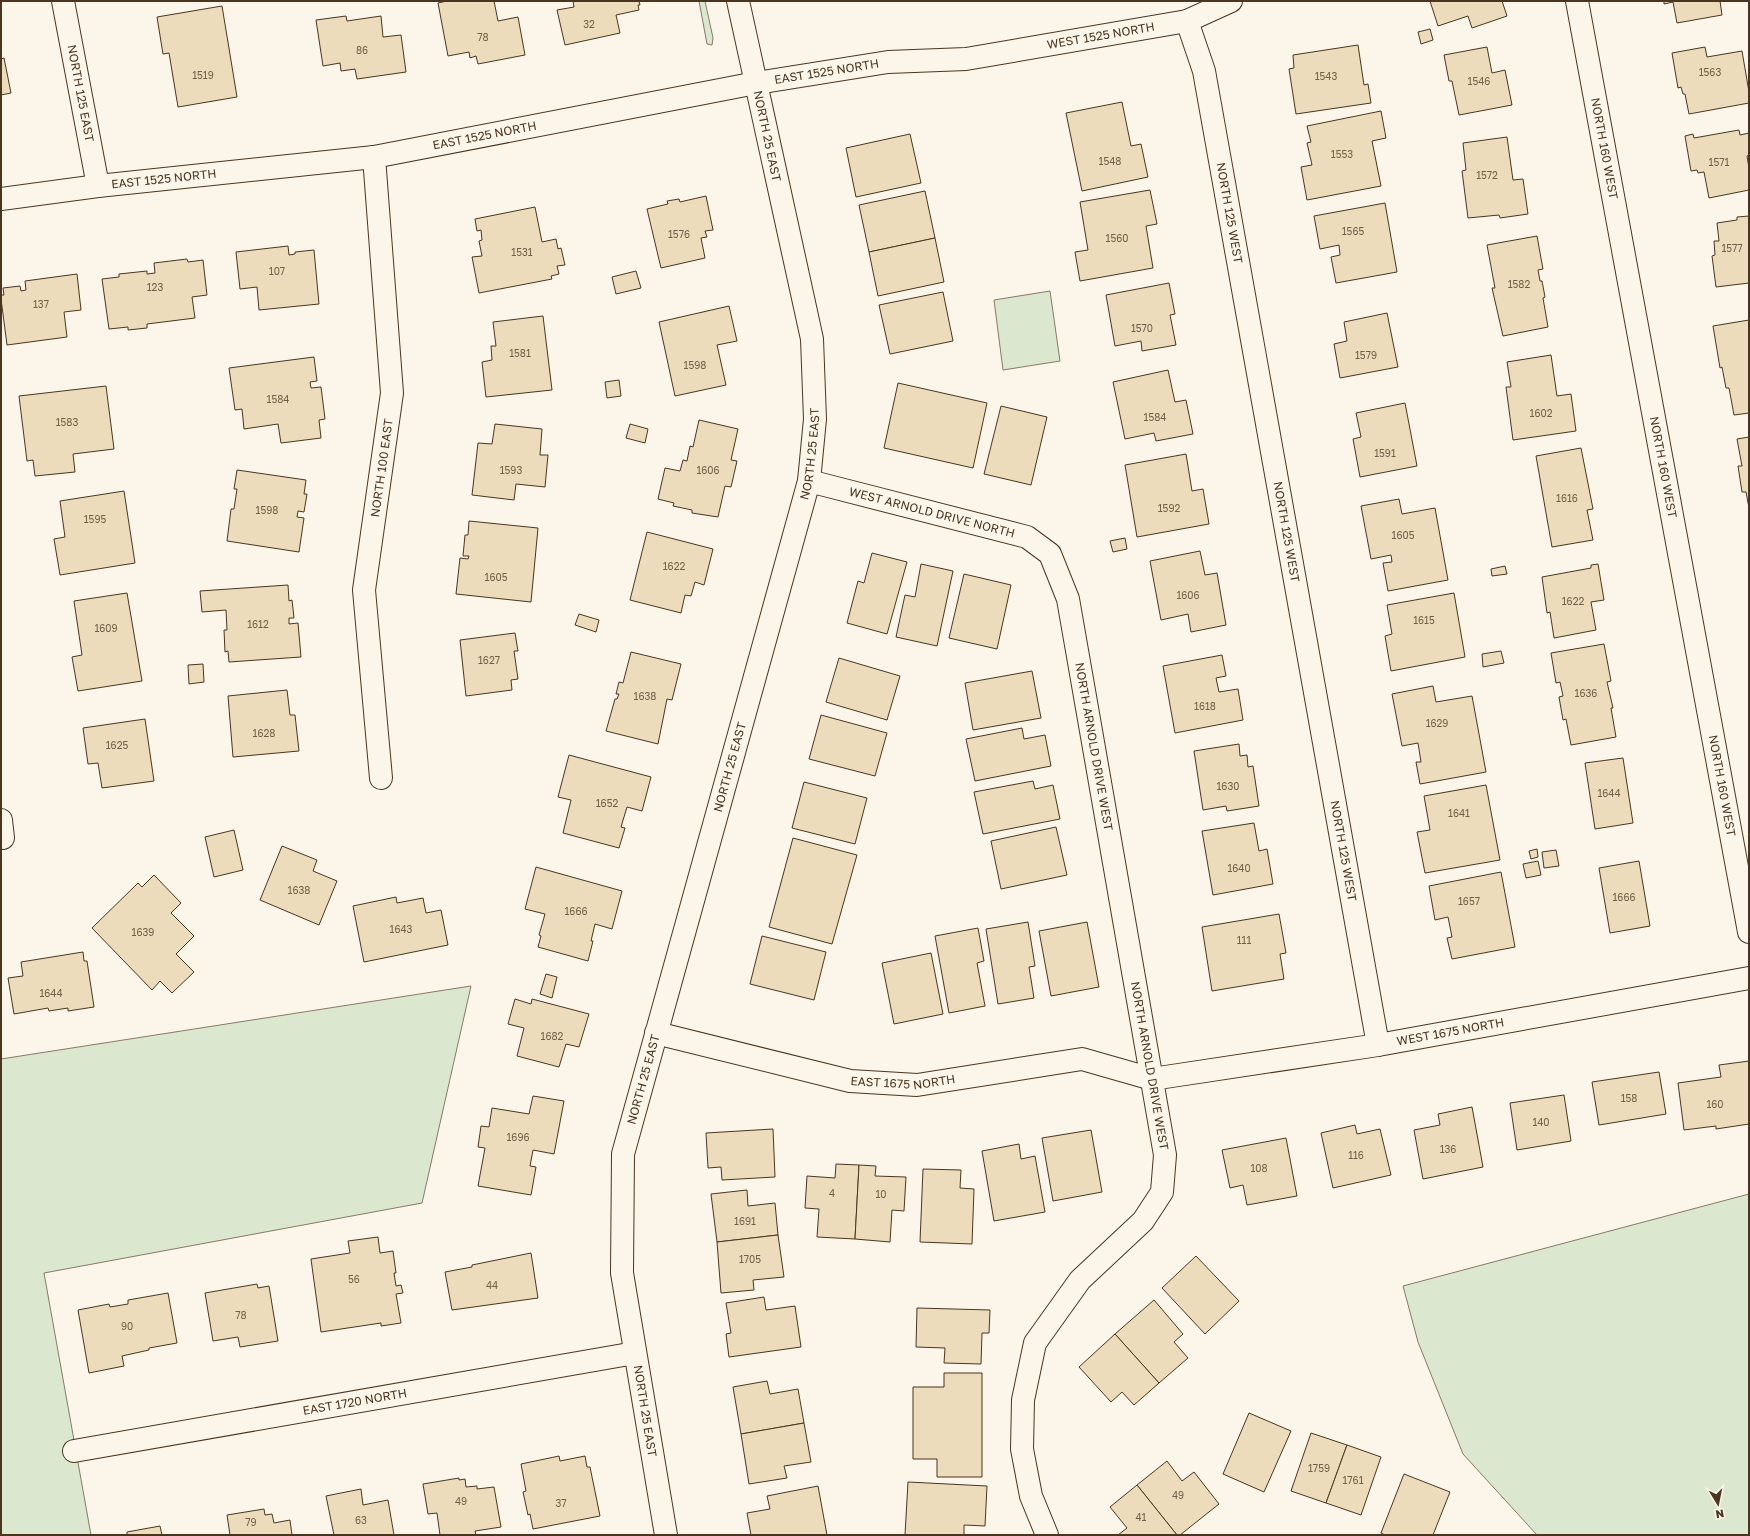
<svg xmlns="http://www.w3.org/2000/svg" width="1750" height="1536" font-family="'Golos Text',sans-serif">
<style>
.green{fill:#dce7d0;stroke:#887966}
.building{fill:#ecdcbc;stroke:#4a3520}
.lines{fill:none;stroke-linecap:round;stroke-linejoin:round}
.street-casing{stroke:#4a3520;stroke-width:24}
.street{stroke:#fbf6e9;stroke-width:22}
.labels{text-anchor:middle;stroke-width:3;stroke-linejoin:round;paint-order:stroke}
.number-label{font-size:10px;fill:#725f47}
.street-label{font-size:12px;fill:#4a3520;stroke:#fbf6e9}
</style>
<rect width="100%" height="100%" fill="#fbf6e9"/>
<g class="green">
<polygon points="699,1 705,1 713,38 712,45 707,44"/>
<polygon points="1050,291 1060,361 1003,370 994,300"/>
<polygon points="471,986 422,1203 44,1273 91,1535 1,1535 1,1059"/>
<polygon points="1749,1194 1749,1535 1537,1535 1463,1454 1418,1342 1403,1286"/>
</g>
<g class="building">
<polygon points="447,1 494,1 498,21 518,17 525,55 478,64 476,56 470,58 469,52 448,56 438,3"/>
<polygon points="573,1 639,1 640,5 638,5 639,10 616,15 620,33 565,45 557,10 574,7"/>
<polygon points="1430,1 1502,1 1507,16 1472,28 1468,16 1438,26"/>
<polygon points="1664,1 1720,1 1722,15 1677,23 1673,2 1664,4"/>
<polygon points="222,6 237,97 178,107 169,53 163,54 157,17"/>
<polygon points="346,16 347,21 381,16 383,37 401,35 406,72 357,79 355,69 341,71 340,63 323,66 316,20"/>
<polygon points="1430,29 1433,40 1421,44 1418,32"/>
<polygon points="1358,45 1364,85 1368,84 1371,103 1296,114 1289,69 1294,68 1293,55"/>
<polygon points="1487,47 1492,73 1505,70 1512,105 1459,115 1452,81 1449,81 1444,55"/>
<polygon points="1705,47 1707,57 1742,51 1749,92 1749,103 1689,114 1685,94 1683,94 1681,87 1678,88 1672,53"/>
<polygon points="4,58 11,93 1,95 1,59"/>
<polygon points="1122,102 1131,146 1141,144 1148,177 1082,191 1066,113"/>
<polygon points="1381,111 1386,138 1372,141 1381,186 1307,200 1301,167 1312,165 1307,143 1311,142 1307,126"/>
<polygon points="1739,130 1740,135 1749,133 1749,155 1747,156 1749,168 1749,190 1709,198 1704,172 1698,173 1697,170 1691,171 1685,136 1693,134 1694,138"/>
<polygon points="910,134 921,183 856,197 846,148"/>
<polygon points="1507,137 1513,180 1523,179 1528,214 1500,218 1499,215 1468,218 1462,171 1466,170 1463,143"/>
<polygon points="1150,190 1157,224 1146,226 1153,268 1080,281 1075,252 1088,250 1080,202"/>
<polygon points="925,191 935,238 869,252 859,205"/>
<polygon points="706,196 713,230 705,231 707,237 701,238 705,258 661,268 647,209 668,204 667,201 679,199 680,202"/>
<polygon points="1385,203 1397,272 1336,283 1331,257 1340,255 1339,245 1320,249 1314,216"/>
<polygon points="535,207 542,242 556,239 558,249 561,248 565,265 557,266 559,274 551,276 552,279 479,293 472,257 482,256 479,241 482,240 481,230 477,231 475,219"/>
<polygon points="1749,216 1749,283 1716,287 1712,256 1715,255 1714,241 1719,241 1717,223 1737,220 1737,217"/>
<polygon points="1537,236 1543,269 1538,270 1540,281 1542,281 1545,297 1543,298 1548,327 1503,336 1492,288 1495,288 1487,245"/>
<polygon points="935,238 944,282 878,296 869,252"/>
<polygon points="288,246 289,255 295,254 295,252 314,250 319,304 259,310 257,287 240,289 236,252"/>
<polygon points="187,259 188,262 203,260 207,295 192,297 195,318 147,324 147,328 128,330 128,327 109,329 102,279 119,277 119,274 147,271 147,274 155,273 154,263"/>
<polygon points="636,271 641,288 616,294 612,277"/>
<polygon points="77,274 81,310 64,312 67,337 7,345 1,299 1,295 4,295 3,288 20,286 21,291 26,290 25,281"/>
<polygon points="1169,283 1175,314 1170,315 1176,345 1142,351 1141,341 1115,346 1106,295"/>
<polygon points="943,292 953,341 890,354 879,305"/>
<polygon points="729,306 737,341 717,345 726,385 675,396 659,322"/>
<polygon points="1387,313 1398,367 1340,378 1334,344 1347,341 1344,322"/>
<polygon points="543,316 552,390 486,397 482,362 492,360 491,346 496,346 493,322"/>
<polygon points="1749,320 1749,413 1734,415 1729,388 1726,388 1722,367 1720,368 1713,326"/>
<polygon points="1551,355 1557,396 1571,394 1576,431 1513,440 1506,387 1511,387 1507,362"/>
<polygon points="314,357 317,381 310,382 311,388 321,387 325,419 319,420 321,438 281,443 278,424 244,429 242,409 235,410 229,368"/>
<polygon points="1168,370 1175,402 1186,400 1193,434 1156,441 1154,433 1125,439 1113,382"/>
<polygon points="619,380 621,396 607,398 605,382"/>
<polygon points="898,383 987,403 973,468 884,448"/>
<polygon points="106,386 114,449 73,454 75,472 35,476 33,460 27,461 19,396"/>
<polygon points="1405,403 1417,466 1360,477 1353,439 1361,437 1356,413"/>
<polygon points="1001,406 1047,417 1031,485 984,474"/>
<polygon points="699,420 738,429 731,460 737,461 731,487 725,486 718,517 692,513 692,510 673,506 674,503 658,499 665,468 680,471 683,460 687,461 690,446 693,447"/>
<polygon points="495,424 542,429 540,455 548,455 545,487 516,484 514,500 472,495 478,443 492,444"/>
<polygon points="630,424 648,429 645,443 626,438"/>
<polygon points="1749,437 1749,508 1746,492 1742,492 1738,466 1742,466 1737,439"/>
<polygon points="1581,448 1593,509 1587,510 1593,540 1552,547 1536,456"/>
<polygon points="1186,454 1192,491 1203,489 1209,524 1137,537 1125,465"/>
<polygon points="237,470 306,480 304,494 307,494 304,512 298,511 297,517 304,518 299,552 227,541 231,509 234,509 237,489 234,489"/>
<polygon points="124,491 135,563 60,575 54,539 65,537 60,501"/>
<polygon points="1399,499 1402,514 1435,508 1448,580 1388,591 1383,563 1392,562 1391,555 1371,559 1361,506"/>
<polygon points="469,521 538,528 531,602 456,594 460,558 468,559 469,556 463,556 465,535 468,535"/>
<polygon points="647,532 713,549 704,585 695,582 691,596 685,595 681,613 630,600"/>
<polygon points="1125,538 1127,549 1113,552 1110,541"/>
<polygon points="1200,551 1205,575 1217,573 1226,625 1191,632 1188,614 1161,620 1150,561"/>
<polygon points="872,553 907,562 887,634 847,623 858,581 864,583"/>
<polygon points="921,564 953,571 937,646 896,637 905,595 915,597"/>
<polygon points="1598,564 1604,600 1591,602 1596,630 1554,638 1550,612 1547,613 1542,577 1591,568 1591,565"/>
<polygon points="1505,566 1507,574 1492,576 1491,569"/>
<polygon points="964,574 1011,585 997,649 949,638"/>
<polygon points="288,585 289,601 292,600 294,618 289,618 289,624 298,623 301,657 229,662 228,651 225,652 224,630 227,630 226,610 202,612 200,591"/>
<polygon points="127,593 142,681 78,691 72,657 82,655 74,601"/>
<polygon points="1454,593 1465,657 1391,671 1385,636 1392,634 1387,605"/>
<polygon points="579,614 599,620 596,632 575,625"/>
<polygon points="515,633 518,651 514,651 518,679 511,680 512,690 466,696 460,640"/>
<polygon points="1604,644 1611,681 1607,682 1613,708 1611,708 1616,737 1571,745 1566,719 1563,720 1559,697 1563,696 1560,682 1556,683 1551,653"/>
<polygon points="1501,651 1504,663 1483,667 1482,654"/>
<polygon points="631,652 681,664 672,700 667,699 658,744 606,731 615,699 617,699 619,694 616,694 619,682 623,683"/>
<polygon points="1222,655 1226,676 1216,678 1219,692 1238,689 1243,720 1175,733 1163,666"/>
<polygon points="839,658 900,676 887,720 826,702"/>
<polygon points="203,664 204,682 189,684 188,665"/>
<polygon points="1032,671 1041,718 973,730 965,683"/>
<polygon points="1433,686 1436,702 1472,696 1486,772 1420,784 1416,762 1421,762 1418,743 1402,746 1392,694"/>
<polygon points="287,690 290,715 295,715 299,751 233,757 228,696"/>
<polygon points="821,715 887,733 875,776 809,759"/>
<polygon points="145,719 154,781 102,788 98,763 88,764 83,728"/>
<polygon points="1022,728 1024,739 1045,735 1051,766 975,781 966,739"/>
<polygon points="1239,744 1240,756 1247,755 1248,767 1253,766 1259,806 1227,811 1226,806 1203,810 1194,751"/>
<polygon points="569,755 651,777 642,811 627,807 621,827 625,828 619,848 563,833 571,800 558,797"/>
<polygon points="1623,758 1633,823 1595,829 1585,763"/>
<polygon points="1033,781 1035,789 1053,785 1060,819 983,834 974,792"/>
<polygon points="804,782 867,798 855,844 792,828"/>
<polygon points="1486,785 1500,860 1425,873 1417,832 1430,830 1424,796"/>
<polygon points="1254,823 1259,851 1267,849 1273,884 1213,895 1202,831"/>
<polygon points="1056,827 1067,875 1001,889 991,841"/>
<polygon points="234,830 243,870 214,877 205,837"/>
<polygon points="793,838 857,855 832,944 769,927"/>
<polygon points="282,846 317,860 313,871 337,881 319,925 260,900"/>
<polygon points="1537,849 1538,857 1531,859 1529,851"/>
<polygon points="1556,850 1559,866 1544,868 1542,852"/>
<polygon points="1538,861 1541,875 1526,878 1523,864"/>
<polygon points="1639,861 1650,926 1610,933 1599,868"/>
<polygon points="536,867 622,891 612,929 595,924 591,941 593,941 588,961 538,947 541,936 539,935 545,914 525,909"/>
<polygon points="1501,872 1515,947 1452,959 1447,938 1452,937 1448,917 1435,920 1429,886"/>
<polygon points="154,875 181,903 171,913 194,936 176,954 194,972 172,993 160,981 152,990 92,928 138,883 142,887"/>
<polygon points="396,897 397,903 423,898 426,913 441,910 448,945 364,962 353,906"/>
<polygon points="1279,914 1286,953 1280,954 1284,979 1212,991 1202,927"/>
<polygon points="1028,922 1035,966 1029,967 1034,998 998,1004 986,929"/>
<polygon points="1087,922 1099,987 1051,996 1039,931"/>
<polygon points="978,928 984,961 977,963 985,1006 949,1013 935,936"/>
<polygon points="762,936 826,952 814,1000 750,984"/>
<polygon points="83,952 84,961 87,961 94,1007 68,1011 68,1008 49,1011 48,1008 14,1014 8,978 23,976 21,962"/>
<polygon points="931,953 943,1014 894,1024 882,963"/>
<polygon points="546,974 557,977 552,998 540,994"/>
<polygon points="515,999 531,1004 532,999 589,1014 579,1047 566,1044 559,1067 517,1056 524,1028 508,1024"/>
<polygon points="1749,1061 1749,1124 1716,1129 1716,1126 1684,1130 1678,1083 1721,1077 1719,1065"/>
<polygon points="1659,1072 1666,1114 1599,1125 1592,1082"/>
<polygon points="1564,1095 1571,1141 1517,1150 1510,1103"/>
<polygon points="533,1096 564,1101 554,1154 533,1150 530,1166 536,1167 531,1195 478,1186 485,1148 478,1147 481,1126 489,1127 492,1108 529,1114"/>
<polygon points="1472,1107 1483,1167 1423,1179 1414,1130 1440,1125 1438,1114"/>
<polygon points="1355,1125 1357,1134 1380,1129 1391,1175 1333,1188 1321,1133"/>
<polygon points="773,1129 775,1177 722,1180 721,1167 708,1168 706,1133"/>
<polygon points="1091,1130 1102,1192 1053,1201 1042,1138"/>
<polygon points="1286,1138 1297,1196 1247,1205 1243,1185 1230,1188 1222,1150"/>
<polygon points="1019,1144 1021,1159 1035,1156 1045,1212 994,1221 982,1151"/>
<polygon points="836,1164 859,1165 855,1239 817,1237 819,1209 805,1208 807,1176 835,1178"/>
<polygon points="859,1165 876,1166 875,1176 906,1177 904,1211 892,1210 890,1242 855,1239"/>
<polygon points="923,1169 961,1170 960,1188 974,1189 972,1244 920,1242"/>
<polygon points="747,1190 748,1206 775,1203 778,1235 717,1242 711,1194"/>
<polygon points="778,1235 784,1277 753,1280 754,1290 721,1293 717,1242"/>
<polygon points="378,1237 380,1253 393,1251 396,1273 394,1273 396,1286 401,1285 403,1293 396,1294 401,1323 381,1326 381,1323 321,1332 311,1259 350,1253 348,1241"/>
<polygon points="531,1253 538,1298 452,1310 445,1272 472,1267 472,1265"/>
<polygon points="1196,1256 1239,1301 1205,1334 1162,1288"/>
<polygon points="257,1284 258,1288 269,1286 278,1341 240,1347 238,1337 213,1341 205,1293"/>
<polygon points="168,1293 177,1343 149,1348 149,1350 122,1356 124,1366 89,1373 78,1310 109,1304 110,1307 128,1304 128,1300"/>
<polygon points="764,1297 766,1310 795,1306 801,1347 729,1357 726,1334 731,1333 726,1303"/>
<polygon points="1154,1300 1183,1334 1174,1342 1188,1358 1159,1383 1115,1334"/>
<polygon points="917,1308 990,1310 989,1333 982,1333 981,1364 944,1363 945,1348 916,1347"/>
<polygon points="1115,1334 1159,1383 1134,1405 1122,1392 1111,1402 1079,1367"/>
<polygon points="944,1373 982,1373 982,1477 937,1477 937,1459 913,1459 913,1387 944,1387"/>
<polygon points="767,1381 770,1394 798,1389 804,1423 741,1434 733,1387"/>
<polygon points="1249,1413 1291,1431 1264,1492 1223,1474"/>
<polygon points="804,1423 811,1462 784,1466 787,1478 749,1484 741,1434"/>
<polygon points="1311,1433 1347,1445 1326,1503 1291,1491"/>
<polygon points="1347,1445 1381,1457 1361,1515 1326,1503"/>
<polygon points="559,1456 560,1461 585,1456 587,1467 590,1467 600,1516 533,1529 530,1514 528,1515 523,1492 526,1491 521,1464"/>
<polygon points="1167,1461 1182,1481 1194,1472 1219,1504 1180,1535 1177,1535 1137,1485"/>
<polygon points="1404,1474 1450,1492 1433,1535 1385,1535 1381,1533"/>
<polygon points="459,1478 459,1480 465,1479 466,1487 477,1486 477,1489 494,1487 501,1527 475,1531 476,1535 440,1535 437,1513 428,1514 423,1484"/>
<polygon points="908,1482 987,1486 985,1526 964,1525 964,1535 905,1535"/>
<polygon points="1137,1485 1177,1535 1118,1535 1127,1528 1110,1507"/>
<polygon points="818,1486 827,1535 751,1535 747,1513 770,1509 767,1496"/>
<polygon points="361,1489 363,1505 388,1500 394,1535 334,1535 326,1496"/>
<polygon points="264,1509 265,1515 272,1514 274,1523 290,1520 292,1535 230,1535 227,1515"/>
<polygon points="160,1526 162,1535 167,1535 127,1535 127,1532"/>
</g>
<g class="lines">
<defs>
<g id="street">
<path id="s1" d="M 63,1 L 98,186"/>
<path id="s2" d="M 1577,1 L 1749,932"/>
<path id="s3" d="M 1187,21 L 1204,71 L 1378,1045"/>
<polyline points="374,157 392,393 364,590 381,778"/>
<path id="s4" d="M 1,199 L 98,186 L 374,157 L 756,83 L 888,62 L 966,59 L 1187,21 L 1231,1"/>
<path id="s5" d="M 809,481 L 1027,537 L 1050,554 L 1068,599 L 1165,1155 L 1162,1192 L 1143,1221 L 1080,1280 L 1035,1343 L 1023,1400 L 1022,1449 L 1031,1496 L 1047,1535"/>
<polyline points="1,820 3,838"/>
<path id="s6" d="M 656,1033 L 850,1081 L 917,1085 L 1082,1059 L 1152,1079 L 1378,1045 L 1749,978"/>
<path id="s7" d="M 74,1451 L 635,1353"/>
<path id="s8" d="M 666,1535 L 622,1273 L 623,1154 L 809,481 L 815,419 L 812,339 L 738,1"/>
</g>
</defs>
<use href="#street" class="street-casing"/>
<use href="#street" class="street"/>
</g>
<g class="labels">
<g class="number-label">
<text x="589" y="28">32</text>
<text x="483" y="41">78</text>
<text x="362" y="54">86</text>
<text x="1710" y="76">1563</text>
<text x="203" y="79">1519</text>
<text x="1326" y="80">1543</text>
<text x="1479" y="85">1546</text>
<text x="1342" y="158">1553</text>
<text x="1110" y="165">1548</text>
<text x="1719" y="166">1571</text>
<text x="1487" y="179">1572</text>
<text x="1353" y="235">1565</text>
<text x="679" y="238">1576</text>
<text x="1117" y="242">1560</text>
<text x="1732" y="252">1577</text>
<text x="522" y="256">1531</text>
<text x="277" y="275">107</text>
<text x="1519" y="288">1582</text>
<text x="155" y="291">123</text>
<text x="41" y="308">137</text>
<text x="1142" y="332">1570</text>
<text x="520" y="357">1581</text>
<text x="1366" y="359">1579</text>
<text x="695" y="369">1598</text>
<text x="278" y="403">1584</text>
<text x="1541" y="417">1602</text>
<text x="1155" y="421">1584</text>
<text x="67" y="426">1583</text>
<text x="1385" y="457">1591</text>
<text x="511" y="474">1593</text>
<text x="708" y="474">1606</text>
<text x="1567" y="502">1616</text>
<text x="1169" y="512">1592</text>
<text x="267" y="514">1598</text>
<text x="95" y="523">1595</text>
<text x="1403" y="539">1605</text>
<text x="674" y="570">1622</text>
<text x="496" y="581">1605</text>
<text x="1188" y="599">1606</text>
<text x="1573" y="605">1622</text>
<text x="1424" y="624">1615</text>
<text x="258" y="628">1612</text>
<text x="106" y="632">1609</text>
<text x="489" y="664">1627</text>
<text x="1586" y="697">1636</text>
<text x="645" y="700">1638</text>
<text x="1205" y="710">1618</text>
<text x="1437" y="727">1629</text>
<text x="264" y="737">1628</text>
<text x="117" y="749">1625</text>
<text x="1228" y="790">1630</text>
<text x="1609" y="797">1644</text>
<text x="607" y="807">1652</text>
<text x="1459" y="817">1641</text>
<text x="1239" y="872">1640</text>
<text x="299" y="894">1638</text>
<text x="1624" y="901">1666</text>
<text x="1469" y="905">1657</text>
<text x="576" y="915">1666</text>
<text x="401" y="933">1643</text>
<text x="143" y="936">1639</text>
<text x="1244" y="944">111</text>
<text x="51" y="997">1644</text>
<text x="552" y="1040">1682</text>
<text x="1629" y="1102">158</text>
<text x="1715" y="1108">160</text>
<text x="1541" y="1126">140</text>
<text x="518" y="1141">1696</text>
<text x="1448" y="1153">136</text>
<text x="1356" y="1159">116</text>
<text x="1259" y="1172">108</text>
<text x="832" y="1197">4</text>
<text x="881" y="1198">10</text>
<text x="745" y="1225">1691</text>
<text x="750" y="1263">1705</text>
<text x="354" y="1283">56</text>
<text x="492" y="1289">44</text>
<text x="241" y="1319">78</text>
<text x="127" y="1330">90</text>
<text x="1319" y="1472">1759</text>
<text x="1353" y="1484">1761</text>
<text x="1178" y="1499">49</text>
<text x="461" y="1505">49</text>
<text x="561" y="1507">37</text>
<text x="1141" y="1521">41</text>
<text x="361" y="1524">63</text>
<text x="251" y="1526">79</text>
</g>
<g class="street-label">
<text dy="4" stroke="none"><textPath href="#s4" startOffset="1113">WEST 1525 NORTH</textPath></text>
<text dy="4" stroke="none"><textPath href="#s4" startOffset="836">EAST 1525 NORTH</textPath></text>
<text dy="4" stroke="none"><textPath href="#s1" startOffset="94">NORTH 125 EAST</textPath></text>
<text dy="4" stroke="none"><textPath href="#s4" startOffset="488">EAST 1525 NORTH</textPath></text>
<text transform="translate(767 136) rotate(78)" y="4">NORTH 25 EAST</text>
<text dy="4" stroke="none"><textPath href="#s2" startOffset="150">NORTH 160 WEST</textPath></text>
<text dy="4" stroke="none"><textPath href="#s4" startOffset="164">EAST 1525 NORTH</textPath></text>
<text dy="4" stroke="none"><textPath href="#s3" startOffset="197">NORTH 125 WEST</textPath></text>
<text dy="4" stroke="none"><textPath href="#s8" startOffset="1110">NORTH 25 EAST</textPath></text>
<text dy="4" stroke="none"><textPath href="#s2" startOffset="474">NORTH 160 WEST</textPath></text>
<text transform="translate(382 468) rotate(-82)" y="4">NORTH 100 EAST</text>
<text dy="4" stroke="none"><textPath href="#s5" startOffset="127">WEST ARNOLD DRIVE NORTH</textPath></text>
<text dy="4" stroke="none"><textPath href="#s3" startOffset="521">NORTH 125 WEST</textPath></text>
<text dy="4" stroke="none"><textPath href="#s5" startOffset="452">NORTH ARNOLD DRIVE WEST</textPath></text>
<text dy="4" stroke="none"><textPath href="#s8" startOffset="786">NORTH 25 EAST</textPath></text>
<text dy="4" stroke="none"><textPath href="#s2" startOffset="798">NORTH 160 WEST</textPath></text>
<text dy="4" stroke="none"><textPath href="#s3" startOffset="845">NORTH 125 WEST</textPath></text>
<text dy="4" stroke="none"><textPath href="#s6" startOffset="809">WEST 1675 NORTH</textPath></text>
<text dy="4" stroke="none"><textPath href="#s5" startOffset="776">NORTH ARNOLD DRIVE WEST</textPath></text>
<text dy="4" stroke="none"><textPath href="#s6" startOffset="253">EAST 1675 NORTH</textPath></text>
<text dy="4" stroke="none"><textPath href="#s8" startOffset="462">NORTH 25 EAST</textPath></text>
<text dy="4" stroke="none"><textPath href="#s7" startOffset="285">EAST 1720 NORTH</textPath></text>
<text transform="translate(645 1411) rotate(81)" y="4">NORTH 25 EAST</text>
</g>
</g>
<rect width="1750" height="1536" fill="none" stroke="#4a3520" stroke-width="4"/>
<g transform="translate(1718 1504) rotate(170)" stroke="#fbf6e9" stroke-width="3" paint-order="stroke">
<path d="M0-3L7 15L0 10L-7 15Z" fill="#4a3520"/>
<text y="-6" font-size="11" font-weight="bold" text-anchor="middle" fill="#4a3520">N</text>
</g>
</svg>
